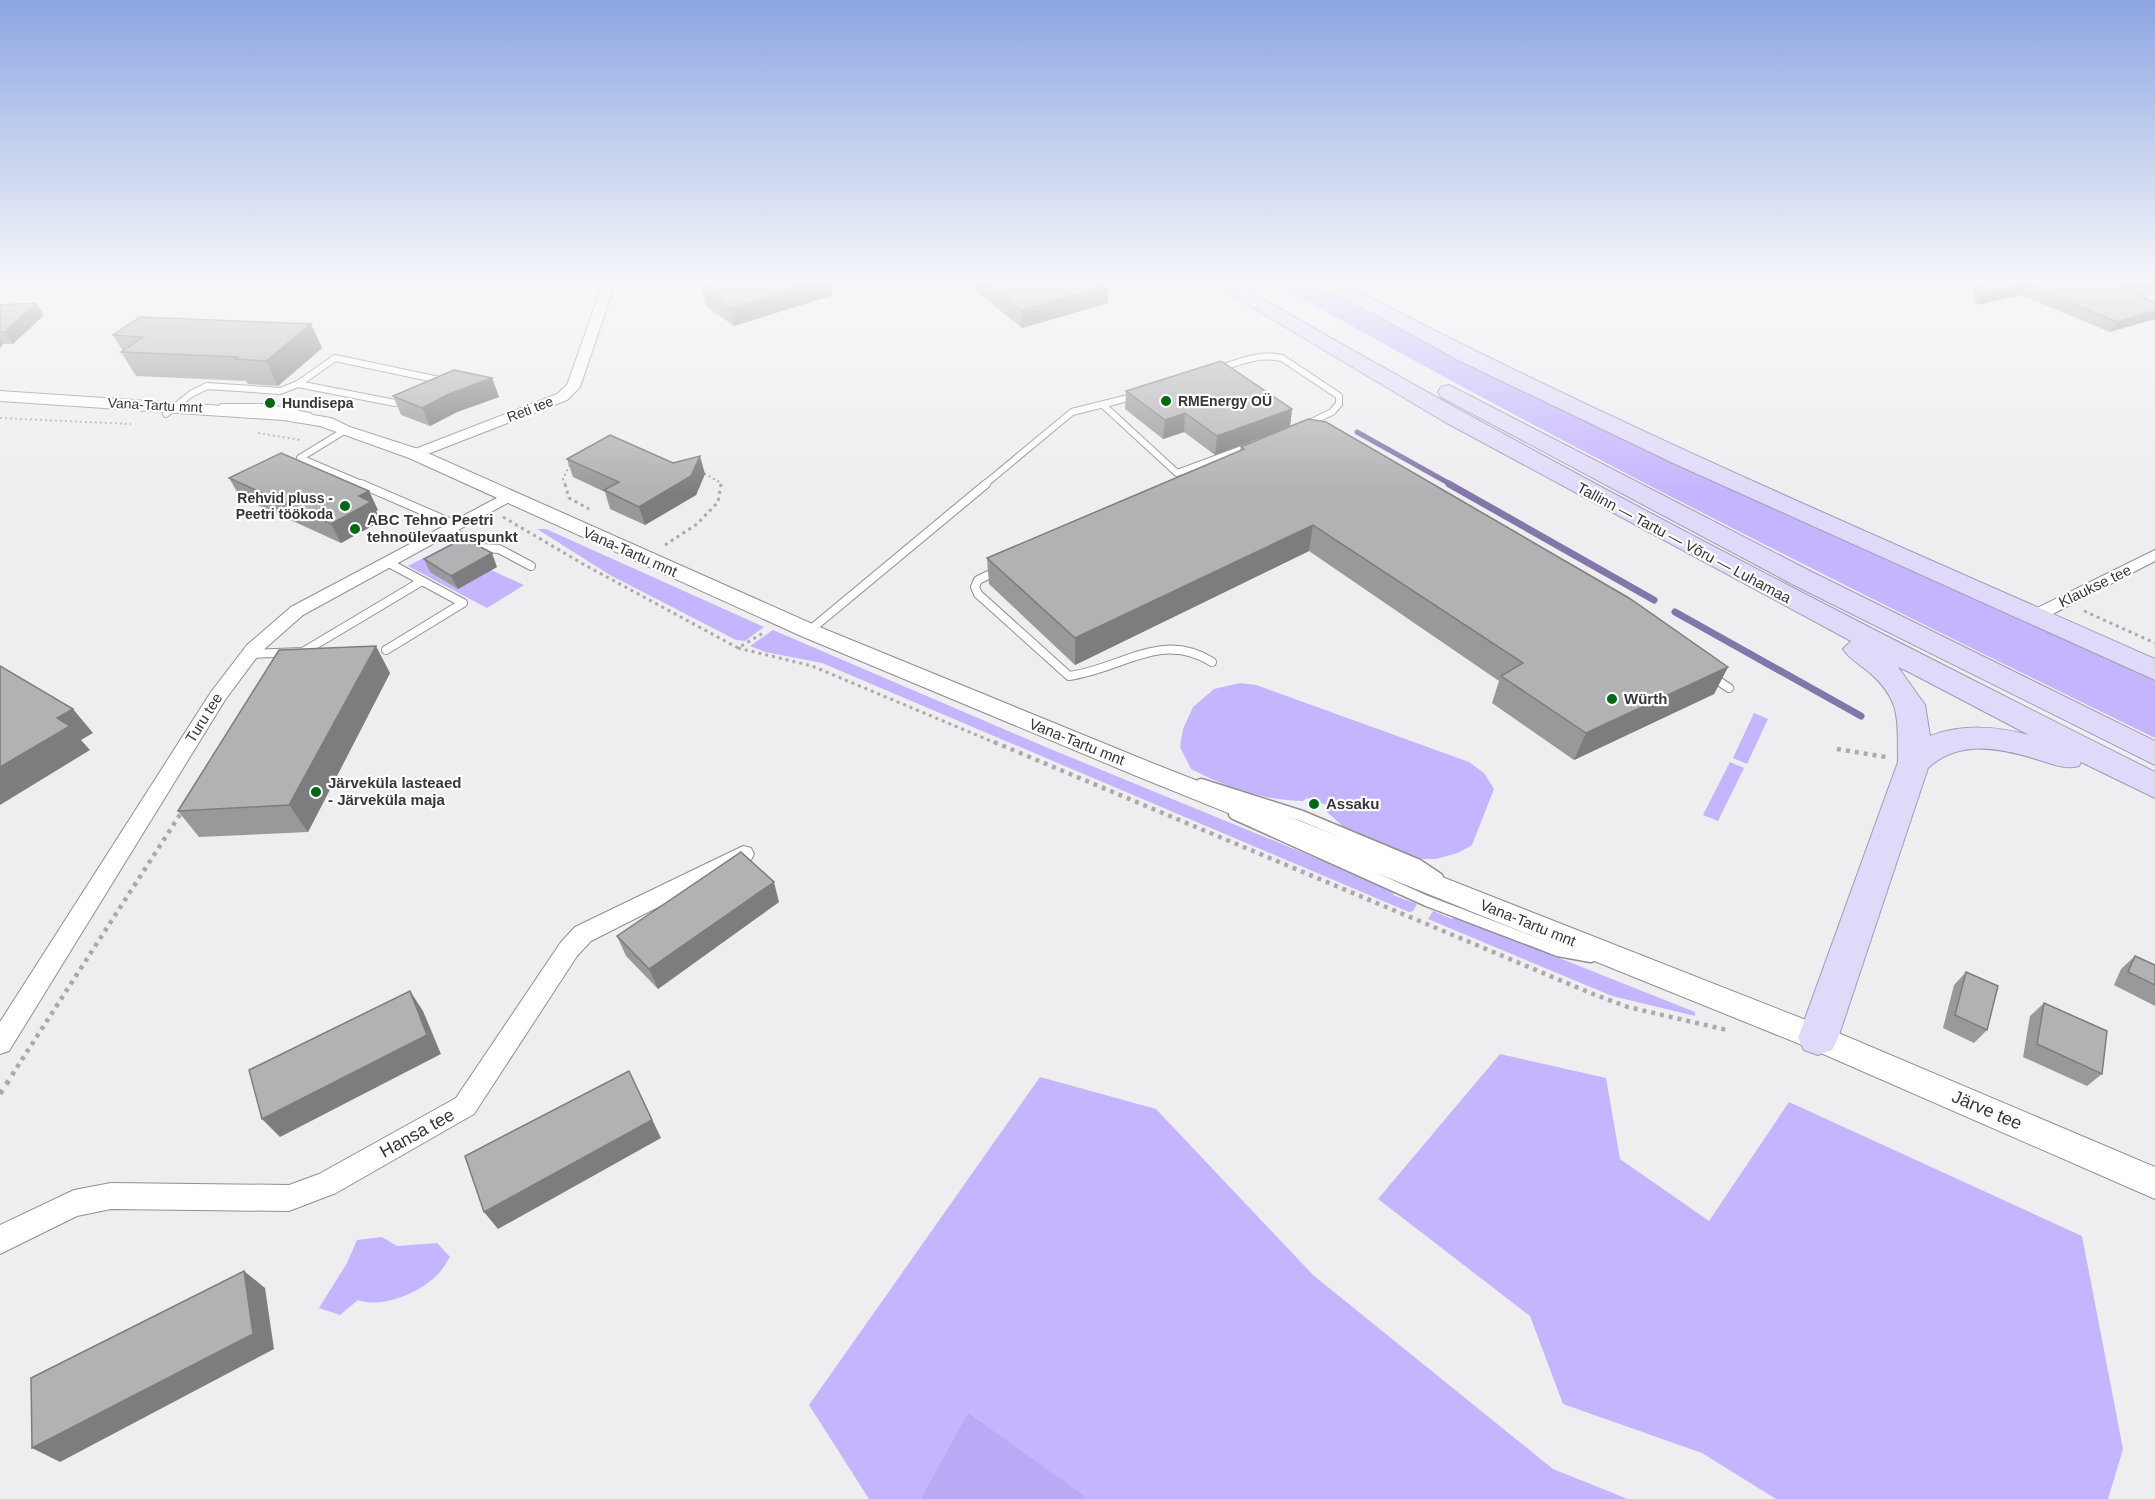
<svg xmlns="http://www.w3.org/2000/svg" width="2155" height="1499" font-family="Arial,sans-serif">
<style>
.green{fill:#c5b4ff}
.forest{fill:#bba9f6}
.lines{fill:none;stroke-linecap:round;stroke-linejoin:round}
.stream-far1{stroke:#8276aa;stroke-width:5}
.stream{stroke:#8276aa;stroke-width:7}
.service-far2-casing{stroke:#909093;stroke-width:8}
.service-far1-casing{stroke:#909093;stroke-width:10}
.service-casing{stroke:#909093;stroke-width:13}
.minor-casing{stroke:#909093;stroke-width:2}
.tertiary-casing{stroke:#909093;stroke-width:2}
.trunk-casing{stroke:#a09bb5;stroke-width:2}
.path-far3{stroke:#aaaaac;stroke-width:2;stroke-dasharray:2 3;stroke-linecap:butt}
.path-far2{stroke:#aaaaac;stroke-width:3;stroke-dasharray:3 4;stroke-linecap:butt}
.path-far1{stroke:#aaaaac;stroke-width:4.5;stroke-dasharray:4 5;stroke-linecap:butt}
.path{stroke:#aaaaac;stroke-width:5;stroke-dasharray:4.5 7;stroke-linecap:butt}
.service-far2{stroke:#fff;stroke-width:6}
.service-far1{stroke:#fff;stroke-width:8}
.service{stroke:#fff;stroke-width:10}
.minor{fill:#fff;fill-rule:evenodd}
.tertiary{fill:#fff;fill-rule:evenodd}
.trunk{fill:#e0dafa;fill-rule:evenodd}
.wall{fill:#99999c}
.shaded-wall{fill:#7d7d7f}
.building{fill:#b2b2b5;stroke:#7d7d7f;stroke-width:1.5}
.poi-dot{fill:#016915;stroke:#fff;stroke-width:2}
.labels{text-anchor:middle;stroke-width:4.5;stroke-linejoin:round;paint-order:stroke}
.far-poi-label{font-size:14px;font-weight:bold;fill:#373739;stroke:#fff;text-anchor:start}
.far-street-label{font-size:14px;fill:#373739;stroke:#fff}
.poi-label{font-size:15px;font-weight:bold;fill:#373739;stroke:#fff;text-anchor:start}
.street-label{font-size:15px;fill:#373739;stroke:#fff}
.near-street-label{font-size:18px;fill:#373739;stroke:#fff}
</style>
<rect width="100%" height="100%" fill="#eeeef1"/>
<g class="green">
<path d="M 1275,283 L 1312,283 L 1531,396 L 2155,681 L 2155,738 C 1858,593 1562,446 1275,283 Z"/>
<polygon points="537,529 546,529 764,627 745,641 736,640 610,575"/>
<polygon points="458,540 474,549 457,589 491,570 524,585 487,608 408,566"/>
<polygon points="773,630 1048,748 1394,890 1393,895 1417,904 1413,911 1409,912 822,663 765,652 750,646"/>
<path d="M 1240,683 L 1256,685 L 1469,762 L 1484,773 L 1494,789 L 1472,845 L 1458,853 L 1436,859 L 1418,859 L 1348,831 L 1326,811 L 1327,805 L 1307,798 L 1303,801 C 1264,801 1226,787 1191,769 L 1180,747 L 1183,729 L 1193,707 L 1214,689 Z"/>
<polygon points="1754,713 1768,719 1747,764 1733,758"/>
<polygon points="1730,762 1744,768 1718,821 1703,815"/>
<polygon points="1433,911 1452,919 1454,916 1695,1012 1695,1016 1612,996 1428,919"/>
<polygon points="1500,1054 1606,1078 1620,1159 1709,1221 1789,1102 2082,1236 2123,1449 2108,1499 1776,1499 1702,1453 1563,1404 1530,1316 1378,1199"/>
<polygon points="1040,1077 1156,1109 1313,1275 1553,1469 1628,1499 1087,1499 968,1412 920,1499 869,1499 809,1405"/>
<path d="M 382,1237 L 397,1246 L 437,1243 L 450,1257 C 446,1263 442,1271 436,1276 C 419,1293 381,1309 358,1300 L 340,1315 L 319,1308 L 347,1263 L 357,1240 Z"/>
</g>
<polygon class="forest" points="968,1412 1084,1496 1087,1499 920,1499"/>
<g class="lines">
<polyline class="stream-far1" points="1357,432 1452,485"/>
<g class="stream">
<polyline points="1449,484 1654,600"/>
<polyline points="1675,612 1861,716"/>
</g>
<defs>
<g id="service-far2">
<path d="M 1218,369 C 1239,362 1259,353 1282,358 L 1339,396 L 1339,404 L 1332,412 L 1305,425"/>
<polyline points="298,384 395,403 405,398"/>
<polyline points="1103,405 1177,473 1250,446"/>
<polyline points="222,407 266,407 309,416"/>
<polyline points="166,414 191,394 207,386 280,391 298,384 335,358 439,380 433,383"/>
<polyline points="344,431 300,458 364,485"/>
<polyline points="984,485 1072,412 1136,396"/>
</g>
<g id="service-far1">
<polyline points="361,484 456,525"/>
<polyline points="448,529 481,548 499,549 531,566"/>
<path d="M 999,570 L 978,580 L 975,587 L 978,594 L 1069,676 C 1122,669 1161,630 1212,662"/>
<polyline points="809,631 986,484"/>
<polyline points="386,650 463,603 387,562"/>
<polyline points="249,654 303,652 422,581"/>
<polyline points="1711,676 1729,688"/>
</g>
<g id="service">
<polyline points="1201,784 1302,816 1417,864 1438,878"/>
<polyline points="1234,814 1427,901 1558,951 1591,957"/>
</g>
<g id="minor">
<polygon points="603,283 615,283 580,387 567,400 420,457 410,457 408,454 410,451 557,394 567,385"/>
<polygon points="508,492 516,497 513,500 303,615 260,653 225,700 9,1051 0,1054 0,1022 211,692 247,645 291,607"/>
<polygon points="2155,550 2155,561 2041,620 2029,620 2026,616 2029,612"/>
<polygon points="743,846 751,848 754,854 751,860 591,941 577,956 474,1114 336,1193 289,1211 111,1209 77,1216 0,1254 0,1225 74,1190 111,1183 289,1185 319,1174 456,1098 561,942 575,927"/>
</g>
<polygon id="tertiary" points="0,391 283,410 331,418 350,427 421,450 817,626 1152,763 1829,1029 2155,1167 2155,1199 1807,1047 1134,775 801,636 409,458 320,426 283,420 0,401"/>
<g id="trunk">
<path d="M 1212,283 L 1235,283 C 1536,458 1844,616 2155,772 L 2155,798 L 2081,762 L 2079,766 C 2064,770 2054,764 2039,760 C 2001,748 1960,739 1928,768 L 1838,1038 L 1832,1050 L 1818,1055 L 1804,1050 L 1798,1038 L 1898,762 C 1897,723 1903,702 1870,673 C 1861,665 1849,659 1843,649 L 1851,641 L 1443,421 ZM 1898,667 L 1909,672 L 2029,735 C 1995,726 1963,724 1930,736 L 1925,705 Z"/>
<path d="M 1318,283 L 1342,283 C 1607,422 1882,538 2155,659 L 2155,680 L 1673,463 L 1458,360 Z"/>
<polygon points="1449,385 1812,572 2155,741 2155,765 1792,584 1441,397 1438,392 1441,387"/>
</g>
</defs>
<use href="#service-far2" class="service-far2-casing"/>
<use href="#service-far1" class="service-far1-casing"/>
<use href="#service" class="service-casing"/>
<use href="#minor" class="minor-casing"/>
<use href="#tertiary" class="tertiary-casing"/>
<use href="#trunk" class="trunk-casing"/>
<g class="path-far3">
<polyline points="0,418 131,424"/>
<polyline points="258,433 301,440"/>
<polyline points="700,471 721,483 721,485"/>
<polyline points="565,485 563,479 571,462"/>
</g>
<g class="path-far2">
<polyline points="565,484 569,498 589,509"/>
<polyline points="503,517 583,564 738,648 763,633"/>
<polyline points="665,545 697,524 718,502 721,484"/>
<polyline points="2084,611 2155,643"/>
<polyline points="738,648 812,666 998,744"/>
</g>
<g class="path-far1">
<polyline points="994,742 1593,994 1628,1007 1727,1030"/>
<polyline points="1837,749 1886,757"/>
<polyline points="12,1075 183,810"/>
</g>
<polyline class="path" points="0,1094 13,1074"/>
<use href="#service-far2" class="service-far2"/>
<use href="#service-far1" class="service-far1"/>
<use href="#service" class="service"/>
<use href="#minor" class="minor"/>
<use href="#tertiary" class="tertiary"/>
<use href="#trunk" class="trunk"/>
</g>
<g class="wall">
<polygon points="966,283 1104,283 1108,286 1108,303 1022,328"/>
<polygon points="1979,283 2155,283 2155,295 2140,296 2110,332 2021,295 1977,305 1973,293"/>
<polygon points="702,288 833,295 734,326 706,306"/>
<polygon points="0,305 44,315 13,344 3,344 0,348"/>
<polygon points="311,324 322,348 278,386 248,384 246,381 136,376 121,352 123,351 113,335"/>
<polygon points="492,378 499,397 457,412 430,426 401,415 393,396"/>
<polygon points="1126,391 1292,409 1290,426 1728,667 1714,694 1574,760 1492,703 1499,681 1309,551 1075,665 989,584 987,558 1240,451 1241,447 1270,434 1215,455 1184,432 1163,439 1125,409"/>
<polygon points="567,459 673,463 705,474 696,495 645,525 610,509 605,492 573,477"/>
<polygon points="229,478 378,510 376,511 381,521 341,543 240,497"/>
<polygon points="424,559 497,567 458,589 430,572"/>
<polygon points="390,673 308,832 199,837 178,811"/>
<polygon points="779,902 658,989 626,956 617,936"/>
<polygon points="2135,956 2155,965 2155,1006 2114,985 2121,969"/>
<polygon points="1966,972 1987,1030 1974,1043 1943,1028 1954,985"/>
<polygon points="2044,1003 2102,1074 2087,1086 2023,1057 2030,1016"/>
</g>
<g class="shaded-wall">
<polygon points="812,283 831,283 833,295 734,326 730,309"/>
<polygon points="2027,285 2021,295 1977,305 1983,295"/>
<polygon points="1108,286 1108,303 1022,328 1021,310"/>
<polygon points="36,303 44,315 13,344 5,332"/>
<polygon points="2155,311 2155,319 2110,332 2117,322"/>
<polygon points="311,324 322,348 278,386 266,361"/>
<polygon points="0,340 3,344 0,348"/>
<polygon points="492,378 499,397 457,412 430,426 422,408 449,394"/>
<polygon points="1292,409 1290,427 1215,455 1217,436"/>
<polygon points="1185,413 1184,432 1163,439 1165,420"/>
<polygon points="700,456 705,474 696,495 645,525 639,507"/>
<polygon points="369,491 378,510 376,511 381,521 341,543 331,524 359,496"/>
<polygon points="1313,525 1309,551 1075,665 1075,638"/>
<polygon points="492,553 497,567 458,589 451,576"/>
<polygon points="376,646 390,673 308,832 289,805"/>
<polygon points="1728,667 1714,694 1574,760 1586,733"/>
<polygon points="73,709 93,733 81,740 90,750 0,805 0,767 57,718"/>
<polygon points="774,882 779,902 658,989 649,969"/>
<polygon points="410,991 423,1011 441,1054 280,1137 262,1119"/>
<polygon points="629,1071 661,1138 498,1229 484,1212"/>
<polygon points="244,1271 265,1288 274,1349 60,1462 32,1448"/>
</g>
<g class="building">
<polygon points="719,283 812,283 730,309 702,288"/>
<polygon points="987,283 1104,283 1108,286 1021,310"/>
<polygon points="1979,283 2155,283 2155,285 2120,288 2155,302 2155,311 2117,322 2027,285 1983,295"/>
<polygon points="36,303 5,332 0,332 0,305"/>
<polygon points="140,317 311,324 266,361 235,359 238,357 121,352 143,337 113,335"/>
<polygon points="1221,361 1292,409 1217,436 1185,413 1165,420 1126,391"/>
<polygon points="454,370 492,378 449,394 422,408 393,396"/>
<polygon points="1308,419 1326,422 1629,598 1728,667 1586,733 1501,676 1523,663 1313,525 1075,638 987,558 1244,449 1241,447"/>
<polygon points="610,435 673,463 700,456 691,476 639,507 604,490 619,482 567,459"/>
<polygon points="281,453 369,491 359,496 371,502 331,524 229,478"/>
<polygon points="464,538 492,553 451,576 424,559"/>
<polygon points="376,646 289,805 178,811 279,650"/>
<polygon points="0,666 73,709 57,718 70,726 0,767"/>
<polygon points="741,852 774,882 649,969 617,936"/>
<polygon points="2135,956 2155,965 2155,985 2128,972"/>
<polygon points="1966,972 1998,986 1987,1030 1955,1015"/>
<polygon points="410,991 427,1035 262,1119 249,1070"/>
<polygon points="2044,1003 2107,1031 2102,1074 2037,1044"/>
<polygon points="629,1071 652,1120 484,1212 465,1156"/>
<polygon points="244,1271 253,1334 32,1448 31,1378"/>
</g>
<linearGradient id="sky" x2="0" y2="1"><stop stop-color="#8ca6e3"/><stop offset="0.57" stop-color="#f7f7f9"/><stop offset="1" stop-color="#f7f7f9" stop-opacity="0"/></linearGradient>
<rect width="2155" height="493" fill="url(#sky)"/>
<g class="poi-dot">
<circle cx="1166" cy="401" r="6"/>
<circle cx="270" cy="403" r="6"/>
<circle cx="345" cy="506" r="6"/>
<circle cx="355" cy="529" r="6"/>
<circle cx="1612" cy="699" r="6"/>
<circle cx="316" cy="792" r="6"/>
<circle cx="1314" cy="804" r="6"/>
</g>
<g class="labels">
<g class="far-poi-label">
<text x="1178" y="406">RMEnergy OÜ</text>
<text x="282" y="408">Hundisepa</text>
<text x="333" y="503" text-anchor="end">Rehvid pluss -<tspan x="333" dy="16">Peetri töökoda</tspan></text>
</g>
<g class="far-street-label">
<text transform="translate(155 405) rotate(3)" y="5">Vana-Tartu mnt</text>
<text transform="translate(530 409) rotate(-21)" y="5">Reti tee</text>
</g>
<g class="poi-label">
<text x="367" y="525">ABC Tehno Peetri<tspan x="367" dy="17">tehnoülevaatuspunkt</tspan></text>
<text x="1624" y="704">Würth</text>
<text x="328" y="788">Järveküla lasteaed<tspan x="328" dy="17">- Järveküla maja</tspan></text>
<text x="1326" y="809">Assaku</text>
</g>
<g class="street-label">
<text transform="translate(1684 543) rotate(28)" y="5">Tallinn — Tartu — Võru — Luhamaa</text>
<text transform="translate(630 552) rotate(24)" y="5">Vana-Tartu mnt</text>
<text transform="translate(2095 586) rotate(-26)" y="5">Klaukse tee</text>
<text transform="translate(204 718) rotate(-58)" y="5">Turu tee</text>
<text transform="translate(1077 742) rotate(22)" y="5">Vana-Tartu mnt</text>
<text transform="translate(1528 923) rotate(22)" y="5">Vana-Tartu mnt</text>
</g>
<g class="near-street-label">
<text transform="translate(1987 1110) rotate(23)" y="6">Järve tee</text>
<text transform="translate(417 1133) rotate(-29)" y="6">Hansa tee</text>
</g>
</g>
</svg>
